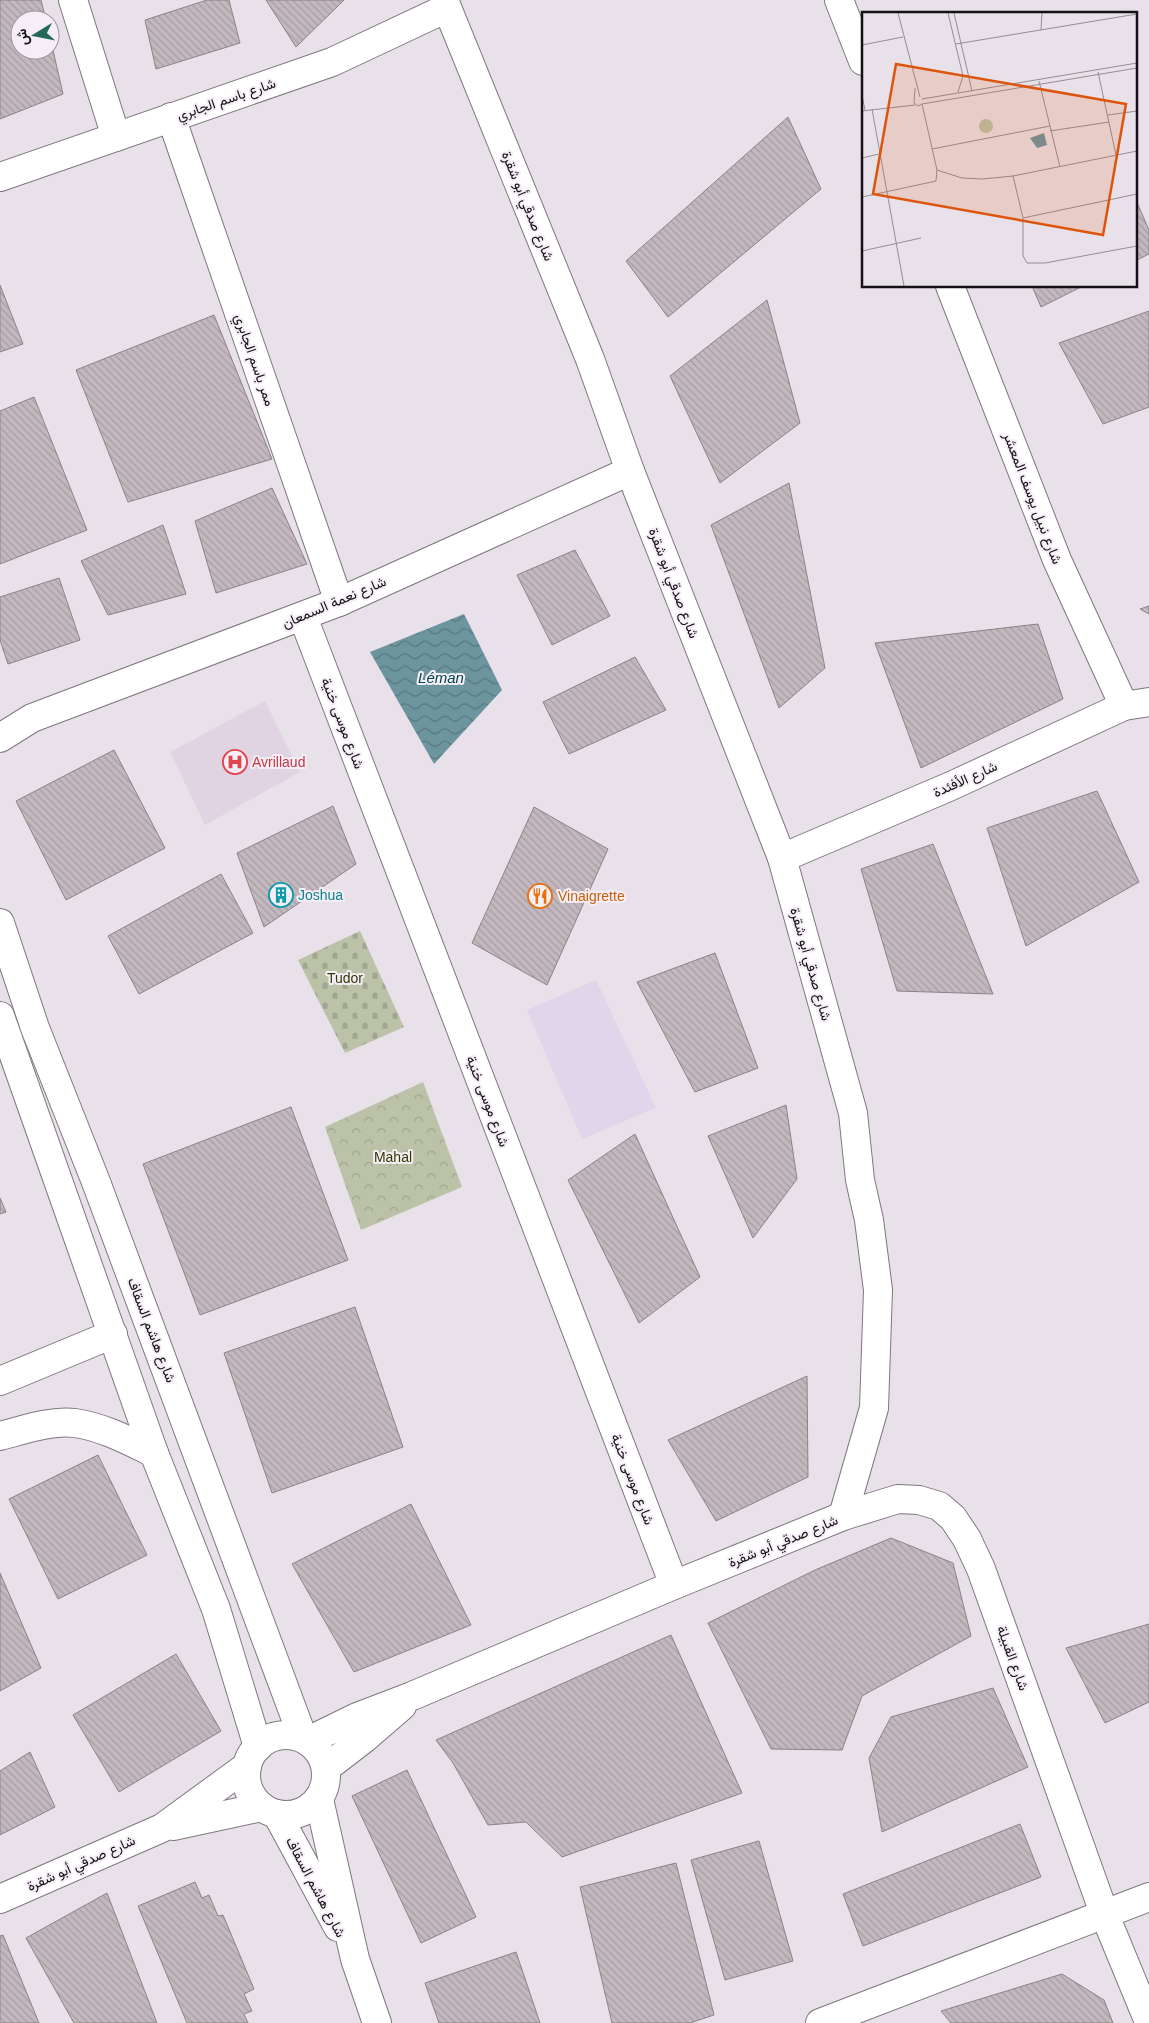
<svg xmlns="http://www.w3.org/2000/svg" width="1149" height="2023" font-family="Helvetica,Vazirmatn,sans-serif">
<style>
.commercial{fill:#e0d5ea}
.built{fill:#e1d4e2}
.cemetery{fill:url(#cemetery-stones)}
.park{fill:url(#park-crowns)}
.water{fill:url(#water-waves)}
.building{fill:url(#building-back-hatch);stroke:#8c8388}
.lines{fill:none;stroke-linecap:round;stroke-linejoin:round}
.minor-casing{stroke:#7e777e;stroke-width:30}
.minor{stroke:#fff;stroke-width:28}
.labels{text-anchor:middle;stroke-width:4;stroke-linejoin:round;paint-order:stroke}
.street-label{font-size:14px;fill:#131113;stroke:#f6eef7}
.health-label{font-size:14px;fill:#be3a42;stroke:#f6eef7;text-anchor:start}
.culture-label{font-size:14px;fill:#0d838f;stroke:#f6eef7;text-anchor:start}
.food-label{font-size:14px;fill:#c56008;stroke:#f6eef7;text-anchor:start}
.park-label{font-size:14px;fill:#313a01;stroke:#f6eef7}
.water-label{font-size:15px;font-style:italic;fill:#03444e;stroke:#f6eef7}
.inset-road{fill:none;stroke:#938e93;stroke-width:1}
.view{fill:#dd550c;fill-opacity:0.15;stroke:#dd550c;stroke-width:2.5}
.inset-edge{fill:none;stroke:#131113;stroke-width:2.5}
</style>
<defs>
<pattern id="cemetery-stones" width="16" height="16" patternUnits="userSpaceOnUse" patternTransform="scale(1.25)"><rect width="16" height="16" fill="#bbc2a7"/><path d="M2 7V4a2 2 0 0 1 4 0v3zM10 15v-3a2 2 0 0 1 4 0v3z" fill="#a0a68f"/></pattern>
<pattern id="park-crowns" width="20" height="18" patternUnits="userSpaceOnUse" patternTransform="scale(1.25)"><rect width="20" height="18" fill="#bbc2a7"/><path d="M2 6a3 3 0 1 1 6 0M12 15a3 3 0 1 1 6 0" fill="none" stroke="#a0a68f"/></pattern>
<pattern id="water-waves" width="16" height="10" patternUnits="userSpaceOnUse" patternTransform="scale(1.25)"><rect width="16" height="10" fill="#6d959e"/><path d="M0 5q4-4 8 0t8 0" fill="none" stroke="#587880"/></pattern>
<pattern id="building-back-hatch" width="6" height="6" patternUnits="userSpaceOnUse" patternTransform="scale(1.25)"><rect width="6" height="6" fill="#c2b8be"/><path d="M-1 5l2 2M0 0l6 6M5-1l2 2" fill="none" stroke="#a69da2"/></pattern>
</defs>
<rect width="100%" height="100%" fill="#e9e1e9"/>
<polygon class="commercial" points="596,980 656,1108 582,1139 527,1010"/>
<polygon class="built" points="265,701 300,772 205,825 170,752"/>
<polygon class="cemetery" points="360,931 404,1027 345,1053 298,960"/>
<polygon class="park" points="423,1082 462,1187 361,1230 325,1127"/>
<polygon class="water" points="464,614 502,690 434,764 370,652"/>
<g class="building">
<polygon points="0,0 41,0 46,20 20,20 20,50 50,50 50,37 63,94 0,119"/>
<polygon points="207,0 229,0 240,43 156,69 145,20"/>
<polygon points="266,0 344,0 296,47"/>
<polygon points="788,117 821,189 668,317 626,261"/>
<polygon points="1135,198 1149,230 1149,254 1135,261"/>
<polygon points="0,285 23,344 0,352"/>
<polygon points="1032,286 1083,286 1041,307"/>
<polygon points="767,300 800,423 720,483 670,376"/>
<polygon points="1149,311 1149,407 1103,424 1059,343"/>
<polygon points="214,315 272,459 128,502 76,370"/>
<polygon points="34,397 87,530 0,564 0,411"/>
<polygon points="789,483 825,668 779,708 711,525"/>
<polygon points="272,488 307,564 216,593 195,521"/>
<polygon points="163,525 186,594 108,615 81,561"/>
<polygon points="575,550 610,616 552,645 517,575"/>
<polygon points="59,578 80,640 8,664 0,640 0,597"/>
<polygon points="1149,606 1149,614 1140,609"/>
<polygon points="1038,624 1063,699 921,768 875,643"/>
<polygon points="635,657 666,710 569,754 543,702"/>
<polygon points="114,750 165,848 66,900 16,801"/>
<polygon points="1097,791 1139,882 1026,946 987,828"/>
<polygon points="333,806 356,864 264,927 237,853"/>
<polygon points="534,807 608,849 547,985 472,943"/>
<polygon points="933,844 993,994 897,991 861,869"/>
<polygon points="221,874 253,933 139,994 108,936"/>
<polygon points="715,953 758,1068 695,1092 637,982"/>
<polygon points="786,1105 797,1179 753,1238 708,1136"/>
<polygon points="291,1107 348,1260 200,1315 143,1164"/>
<polygon points="635,1134 700,1277 639,1323 568,1180"/>
<polygon points="0,1198 6,1212 0,1214"/>
<polygon points="355,1307 403,1447 272,1493 224,1353"/>
<polygon points="807,1376 808,1477 716,1521 668,1440"/>
<polygon points="98,1455 147,1555 58,1599 9,1499"/>
<polygon points="411,1504 471,1625 354,1672 292,1564"/>
<polygon points="891,1538 953,1563 971,1636 862,1696 842,1750 771,1749 708,1623 815,1570"/>
<polygon points="0,1573 41,1668 0,1691"/>
<polygon points="1149,1624 1149,1702 1105,1723 1066,1648"/>
<polygon points="671,1635 742,1793 562,1857 526,1822 488,1825 453,1763 436,1740"/>
<polygon points="176,1654 221,1731 119,1792 73,1715"/>
<polygon points="993,1688 1028,1767 882,1832 869,1758 891,1717"/>
<polygon points="30,1752 55,1807 0,1835 0,1771"/>
<polygon points="407,1770 476,1917 421,1943 352,1796"/>
<polygon points="1020,1824 1041,1877 863,1946 843,1894"/>
<polygon points="759,1841 793,1961 725,1980 691,1860"/>
<polygon points="676,1863 714,2015 690,2023 612,2023 580,1887"/>
<polygon points="195,1882 202,1898 209,1895 218,1916 223,1915 254,1989 244,1994 252,2011 244,2014 248,2023 187,2023 138,1906"/>
<polygon points="107,1893 157,2023 74,2023 26,1938"/>
<polygon points="3,1935 39,2023 0,2023 0,1936"/>
<polygon points="516,1952 540,2023 439,2023 425,1983"/>
<polygon points="1062,1974 1104,2000 1113,2023 951,2023 941,2011"/>
</g>
<g class="lines">
<defs>
<g id="minor">
<polyline points="73,0 116,137"/>
<polyline points="444,0 590,359 630,471 782,858 853,1113 860,1180 869,1220 878,1290 874,1408 843,1516"/>
<polyline points="839,0 863,61"/>
<polyline points="171,117 339,602"/>
<polyline points="0,177 332,62 447,8"/>
<polyline points="950,286 1057,560 1124,706"/>
<polyline points="303,617 674,1585"/>
<polyline points="0,738 32,718 339,602 630,471"/>
<polyline points="782,858 951,786 1124,706 1149,702"/>
<polyline points="0,923 35,1028 96,1182 303,1738"/>
<polyline points="0,1016 154,1453 216,1609 258,1747"/>
<polyline points="0,1381 113,1334"/>
<path d="M 0,1436 C 23,1430 52,1420 75,1423 C 103,1427 129,1441 154,1453"/>
<circle cx="286" cy="1775" r="40"/>
<polyline points="308,1741 357,1717 412,1696 674,1585 843,1516 898,1499 919,1500 939,1506 953,1518 967,1539 981,1569 1104,1913 1149,2022"/>
<polyline points="326,1768 365,1738 402,1706"/>
<polyline points="319,1799 355,1959 377,2023"/>
<polyline points="277,1814 338,1927"/>
<polyline points="173,1826 262,1807"/>
<polyline points="0,1899 162,1828 247,1766"/>
<polyline points="820,2023 1149,1897"/>
</g>
</defs>
<use href="#minor" class="minor-casing"/>
<use href="#minor" class="minor"/>
</g>
<defs>
<symbol id="hospital-ring" viewBox="-11 -11 22 22"><circle r="9.5" fill="#f6eef7" stroke="#e0444e" stroke-width="1.5"/><path d="M-5-5h3v3.5h4V-5h3V5h-3V1.5h-4V5h-3Z" fill="#e0444e"/></symbol>
<symbol id="building-ring" viewBox="-11 -11 22 22"><circle r="9.5" fill="#f6eef7" stroke="#0f9aa8" stroke-width="1.5"/><path d="M-4-6H4V6H1V3H-1V6H-4ZM-2.5-4.3h1.7v1.8h-1.7ZM.8-4.3h1.7v1.8H.8ZM-2.5-1h1.7V.8h-1.7ZM.8-1h1.7V.8H.8Z" fill="#0f9aa8"/></symbol>
<symbol id="restaurant-ring" viewBox="-11 -11 22 22"><circle r="9.5" fill="#f6eef7" stroke="#e8710a" stroke-width="1.5"/><path d="M-5-6h1v4h1v-4h1v4h1v-4h1v5L-1.5 .5V6h-2V.5L-5-1ZM5-6V6H3V1.5H1.5Q1.5-4 5-6Z" fill="#e8710a"/></symbol>
</defs>
<g fill-rule="evenodd">
<use href="#hospital-ring" x="221" y="748" width="28" height="28"/>
<use href="#building-ring" x="267" y="881" width="28" height="28"/>
<use href="#restaurant-ring" x="526" y="882" width="28" height="28"/>
</g>
<g class="labels">
<g class="street-label">
<text transform="translate(226 99) rotate(-19)" y="5">شارع باسم الجابري</text>
<text transform="translate(528 206) rotate(68)" y="5">شارع صدقي أبو شقرة</text>
<text transform="translate(255 360) rotate(71)" y="5">ممر باسم الجابري</text>
<text transform="translate(1033 498) rotate(69)" y="5">شارع نبيل يوسف المعشر</text>
<text transform="translate(674 583) rotate(69)" y="5">شارع صدقي أبو شقرة</text>
<text transform="translate(334 602) rotate(-23)" y="5">شارع نعمة السمعان</text>
<text transform="translate(343 723) rotate(69)" y="5">شارع موسى خنية</text>
<text transform="translate(965 779) rotate(-24)" y="5">شارع الأفئدة</text>
<text transform="translate(811 964) rotate(74)" y="5">شارع صدقي أبو شقرة</text>
<text transform="translate(488 1101) rotate(69)" y="5">شارع موسى خنية</text>
<text transform="translate(152 1330) rotate(69)" y="5">شارع هاشم السقاف</text>
<text transform="translate(633 1479) rotate(69)" y="5">شارع موسى خنية</text>
<text transform="translate(783 1541) rotate(-22)" y="5">شارع صدقي أبو شقرة</text>
<text transform="translate(1013 1658) rotate(70)" y="5">شارع القبيلة</text>
<text transform="translate(81 1863) rotate(-24)" y="5">شارع صدقي أبو شقرة</text>
<text transform="translate(316 1887) rotate(62)" y="5">شارع هاشم السقاف</text>
</g>
<g class="health-label">
<text x="252" y="767">Avrillaud</text>
</g>
<g class="culture-label">
<text x="298" y="900">Joshua</text>
</g>
<g class="food-label">
<text x="558" y="901">Vinaigrette</text>
</g>
<g class="park-label">
<text x="345" y="983">Tudor</text>
<text x="393" y="1162">Mahal</text>
</g>
<g class="water-label">
<text x="441" y="683">Léman</text>
</g>
</g>
<g transform="translate(862 12)">
<rect width="275" height="275" fill="#e9e1e9"/>
<path d="M117 114a7 7 0 1 1 14 0a7 7 0 1 1-14 0Z" fill="#bbc2a7"/>
<path d="M 182,121 L 185,133 L 175,136 L 168,126 Z" fill="#6d959e"/>
<path class="inset-road" d="M 36,1 L 58,85M 86,1 L 101,64 L 96,80M 92,1 L 110,79M 179,18 L 180,1M 94,32 L 275,2M 0,33 L 41,25M 236,60 L 254,143M 177,69 L 198,155M 53,76 L 52,91 L 56,94 L 60,92M 0,83 L 3,98M 60,87 L 275,51M 60,92 L 275,56M 10,97 L 42,274M 0,99 L 53,93M 246,103 L 275,99M 188,119 L 247,110M 70,137 L 188,114M 0,146 L 17,142M 75,158 L 100,166 L 120,167 L 151,164 L 275,139M 151,164 L 161,206 L 161,244 L 165,251 L 183,251 L 275,234M 0,185 L 74,169 L 75,158 L 60,92M 161,206 L 275,182M 0,239 L 59,226"/>
<path class="view" d="M 34,52 L 264,92 L 241,223 L 11,182 Z"/>
<rect width="275" height="275" class="inset-edge"/>
</g>
<g transform="translate(35 35) rotate(260)"><circle r="24" fill="#f6eef7" stroke="#9b969c"/>
<path d="M0-4L9 19L0 12L-9 19Z" fill="#22695c"/>
<text y="-8" font-size="14" font-weight="bold" text-anchor="middle" fill="#131113">ش</text>
</g>
</svg>
